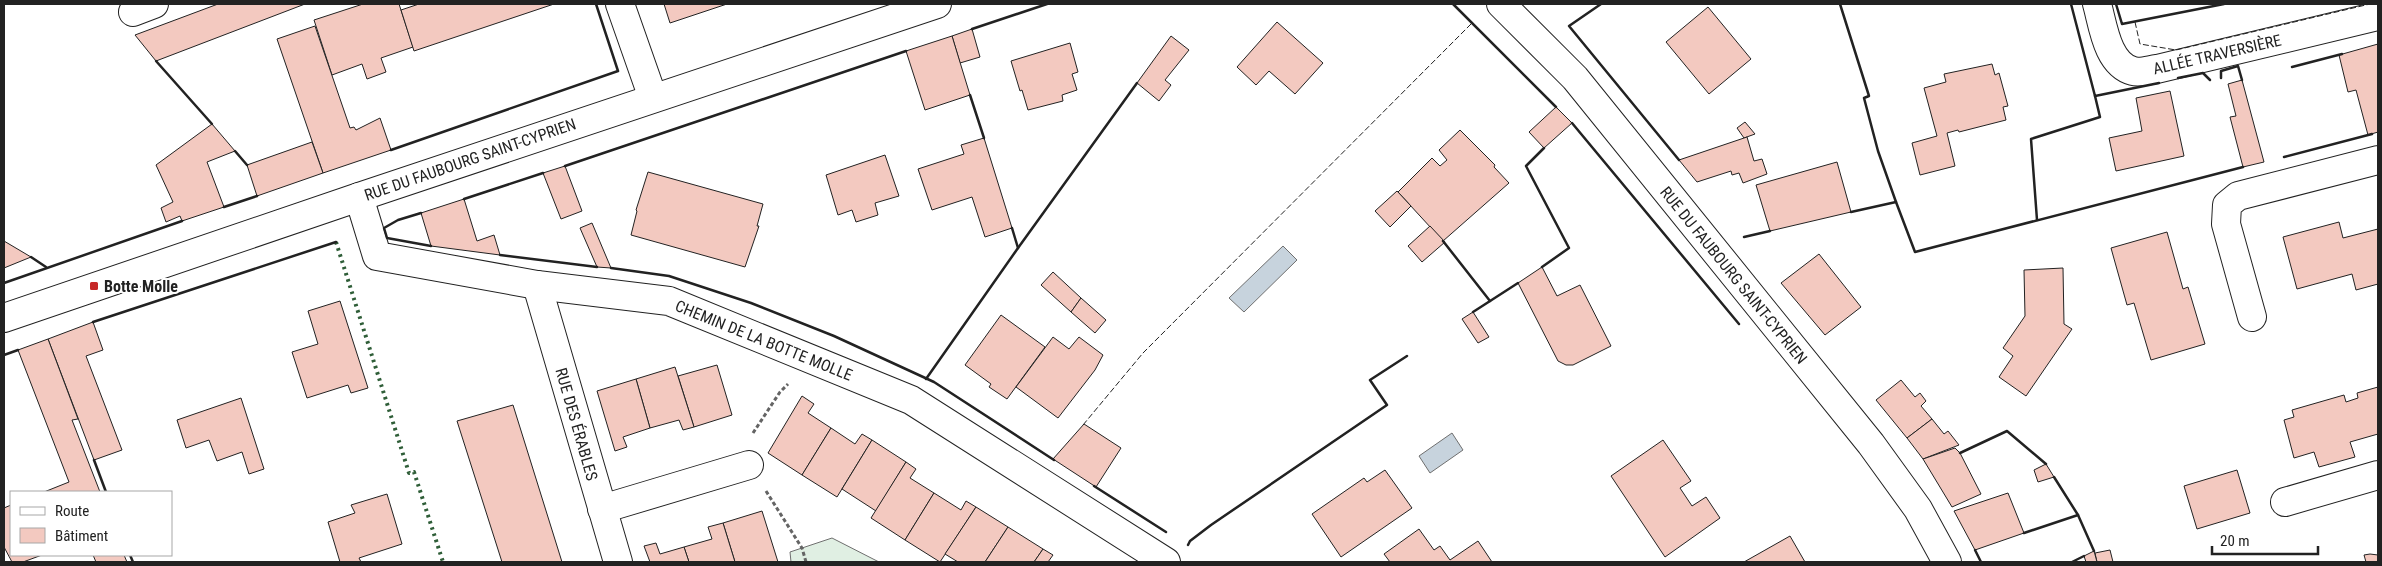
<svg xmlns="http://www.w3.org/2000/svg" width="2382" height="566" font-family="'Roboto Condensed',sans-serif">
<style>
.green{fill:#e0efe3;stroke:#6f6f6f}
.water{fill:#c7d3dd;stroke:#6f6f6f}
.building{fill:#f3c9c0;stroke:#222}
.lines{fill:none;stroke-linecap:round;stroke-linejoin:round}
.minor-casing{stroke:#222;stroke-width:30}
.path{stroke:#646464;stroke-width:3;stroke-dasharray:4 2.5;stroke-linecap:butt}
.minor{stroke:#fff;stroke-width:28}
.hedge{stroke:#2f5e38;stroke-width:4;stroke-dasharray:2.5 4;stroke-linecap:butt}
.fence{stroke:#222;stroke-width:1;stroke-dasharray:6 2.5;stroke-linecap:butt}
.wall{stroke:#222;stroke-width:2.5}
.poi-dot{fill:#c62828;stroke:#fff;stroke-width:2}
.labels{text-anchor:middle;stroke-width:4;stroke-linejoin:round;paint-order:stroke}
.street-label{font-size:16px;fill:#222;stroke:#fff}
.poi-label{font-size:16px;font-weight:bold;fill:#222;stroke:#fff;text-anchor:start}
</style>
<rect width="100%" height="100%" fill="#fff"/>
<polygon class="green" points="832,538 879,562 791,562 790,552"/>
<g class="water">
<polygon points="1283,246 1297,260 1244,312 1229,298"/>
<polygon points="1452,433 1463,450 1430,473 1419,456"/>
</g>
<g class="building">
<polygon points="218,4 305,4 156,61 135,35"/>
<polygon points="363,4 399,4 413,47 381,58 386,72 367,79 362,64 332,75 314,20"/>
<polygon points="419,4 554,4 414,51 401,10"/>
<polygon points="664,4 727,4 670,23"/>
<polygon points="1708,7 1751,59 1709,94 1666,42"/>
<polygon points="1277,22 1323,63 1295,94 1269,71 1256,85 1237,67"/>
<polygon points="315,26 350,128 354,127 356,130 380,118 391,150 323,173 277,39"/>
<polygon points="972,29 980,57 960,63 952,36"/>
<polygon points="952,36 970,95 925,110 906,51"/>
<polygon points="1171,36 1189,50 1165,80 1171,85 1159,101 1137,83"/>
<polygon points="1070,43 1078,72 1072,74 1077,90 1062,95 1063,101 1028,110 1022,90 1020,91 1011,61"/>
<polygon points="2378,44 2378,132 2368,135 2356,90 2348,92 2339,55"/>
<polygon points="1992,64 1995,75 1999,73 2008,106 2003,107 2006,120 1959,132 1958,130 1947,133 1955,166 1920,175 1912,143 1937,136 1924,88 1946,82 1944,74"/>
<polygon points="2242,80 2264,162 2243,167 2230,117 2236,116 2228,84"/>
<polygon points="2170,91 2184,156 2116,171 2109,138 2142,131 2136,98"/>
<polygon points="1556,107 1572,123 1544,148 1529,132"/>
<polygon points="1745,122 1755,134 1744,138 1737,128"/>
<polygon points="212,124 235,151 207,162 224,207 182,221 180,216 166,222 161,208 173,202 156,165"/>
<polygon points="1460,130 1495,165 1494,167 1509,183 1443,241 1398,192 1432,158 1440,166 1447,160 1439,150"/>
<polygon points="1747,137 1754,161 1762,159 1767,174 1743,183 1739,173 1732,175 1731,171 1697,182 1679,160"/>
<polygon points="984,138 1012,228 985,237 972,197 932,210 918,169 964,154 961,145"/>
<polygon points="312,142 323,173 257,196 247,165"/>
<polygon points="885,155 899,196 875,203 878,215 856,222 852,210 838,215 826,175"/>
<polygon points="1837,162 1851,212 1770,231 1756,185"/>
<polygon points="565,166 582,211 561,219 543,173"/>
<polygon points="648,172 763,204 757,226 759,226 745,267 631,235 637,211 636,210"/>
<polygon points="1397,191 1411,206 1390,227 1375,211"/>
<polygon points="464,199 477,241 494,235 500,255 431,246 421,213"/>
<polygon points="2339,222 2343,238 2378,229 2378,284 2356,290 2352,274 2297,289 2283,237"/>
<polygon points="592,223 611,268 597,267 580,228"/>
<polygon points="1430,226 1445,242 1422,262 1408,246"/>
<polygon points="2167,232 2183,289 2188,287 2205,344 2151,360 2134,303 2127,305 2111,248"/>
<polygon points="4,241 31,257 4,268"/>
<polygon points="1819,254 1861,307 1825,335 1781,283"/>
<polygon points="1542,267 1557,296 1580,285 1611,346 1573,365 1566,365 1558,361 1518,283"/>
<polygon points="2063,268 2064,324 2072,329 2026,396 1999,377 2013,356 2003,348 2025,316 2024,270"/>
<polygon points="1053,272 1081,298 1071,312 1041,285"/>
<polygon points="1081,298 1106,320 1095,333 1071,312"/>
<polygon points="340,301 368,388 351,393 348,385 307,398 292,352 318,344 308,311"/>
<polygon points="1473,312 1489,337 1478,343 1462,319"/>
<polygon points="1001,315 1045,347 1007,399 989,387 991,384 965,365"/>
<polygon points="93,322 103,350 86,356 122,450 94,460 48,339"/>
<polygon points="1053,337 1069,349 1079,337 1103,355 1095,370 1058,418 1016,387"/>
<polygon points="48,339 78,419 72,420 100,492 44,492 69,482 18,350"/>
<polygon points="717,365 732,415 694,427 678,376"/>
<polygon points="675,367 694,427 683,430 679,420 650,428 636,379"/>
<polygon points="636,379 650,428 623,437 627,447 615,451 597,391"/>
<polygon points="1901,380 1915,397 1920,393 1926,401 1921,406 1932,419 1907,438 1876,400"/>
<polygon points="2378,387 2378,434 2350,442 2355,457 2319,467 2314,452 2294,458 2284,420 2294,417 2292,410 2344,395 2346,402 2358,398 2357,393"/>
<polygon points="802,396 814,404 808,413 831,428 802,475 768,453"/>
<polygon points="241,398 264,469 249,474 242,452 217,461 209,440 186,448 177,420"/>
<polygon points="513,405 562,562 502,562 457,421"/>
<polygon points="1932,419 1944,434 1948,431 1959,445 1923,459 1907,438"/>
<polygon points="1084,424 1121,448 1096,487 1053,459"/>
<polygon points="831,428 855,444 862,434 872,440 837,497 802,475"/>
<polygon points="872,440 906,462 876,511 842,489"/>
<polygon points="1663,440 1691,481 1680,488 1692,506 1706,497 1720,518 1665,557 1611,476"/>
<polygon points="1955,448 1960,453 1981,494 1952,507 1923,459"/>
<polygon points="906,462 916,469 910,478 934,493 905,540 871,518"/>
<polygon points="2046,464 2054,477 2038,482 2034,470"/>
<polygon points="1385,470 1412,508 1341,557 1312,514 1364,478 1367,482"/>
<polygon points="2237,470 2250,513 2197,529 2184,486"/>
<polygon points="934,493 961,510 966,501 976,507 940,562 905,540"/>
<polygon points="2008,493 2024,533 1975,550 1954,511"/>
<polygon points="387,494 402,544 359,558 361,562 340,562 328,522 355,513 351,505"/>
<polygon points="11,505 11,555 42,555 23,562 12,562 4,547 4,508"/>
<polygon points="976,507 1008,527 985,562 958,562 945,554"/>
<polygon points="762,511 778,562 735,562 723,523"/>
<polygon points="723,523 735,562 689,562 684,547 712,539 708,527"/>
<polygon points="1008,527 1043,549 1034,562 985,562"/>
<polygon points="1419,529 1434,550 1440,546 1450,560 1478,541 1492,562 1390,562 1384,554"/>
<polygon points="1790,536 1805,562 1744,562"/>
<polygon points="656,543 660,554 684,547 689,562 650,562 644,546"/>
<polygon points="1043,549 1053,555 1048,562 1034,562"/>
<polygon points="2110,550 2113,562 2097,562 2095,553"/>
<polygon points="2094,551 2097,562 2086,562 2084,556"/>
<polygon points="2370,554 2378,555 2378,562 2366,562 2364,555"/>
<polygon points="93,555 124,555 127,562 96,562"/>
</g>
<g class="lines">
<defs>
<g id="minor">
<polyline points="620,4 653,98"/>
<polyline points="1501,4 1575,78 1871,444 1918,509 1947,562"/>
<path d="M 2097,4 C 2103,25 2107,64 2133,71 C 2140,73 2149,70 2157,69 L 2378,16"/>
<polyline points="133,12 154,4"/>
<polyline points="359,197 377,256 537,285 669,301 911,400 1166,562"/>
<polyline points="537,285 618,562"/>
<polyline points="2252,317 2226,224 2227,205 2238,196 2378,160"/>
<polyline points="4,318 359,197 937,4"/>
<polyline points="2285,502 2378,475"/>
<polyline points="602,509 749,465"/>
</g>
</defs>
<use href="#minor" class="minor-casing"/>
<g class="path">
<polyline points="753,433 780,392 788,384"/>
<polyline points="766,491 802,548 806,562"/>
</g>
<use href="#minor" class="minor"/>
<polyline class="hedge" points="336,242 409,473 414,472 443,562"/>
<g class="fence">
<polyline points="2135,22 2140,44 2176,50 2370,4"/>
<polyline points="1083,425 1143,353 1473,22"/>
</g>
<g class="wall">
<polyline points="1453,4 1556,107"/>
<polyline points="1601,4 1569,26 1679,160"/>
<polyline points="1840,4 1869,96 1864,98 1878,151 1896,202"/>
<polyline points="2071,4 2095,96 2159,83"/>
<polyline points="2116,4 2122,24 2224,4"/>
<polyline points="972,29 1047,4"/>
<polyline points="156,61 212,124"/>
<polyline points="2292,67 2342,54"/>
<polyline points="2178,78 2203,73 2210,80"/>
<polyline points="2221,78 2221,71 2238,66 2242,80"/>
<polyline points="970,95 984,138"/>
<polyline points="1572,123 1739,324"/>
<polyline points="391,150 618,71 596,4"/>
<polyline points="235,151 247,165"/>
<polyline points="2284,157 2372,134"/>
<polyline points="565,166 906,51"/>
<polyline points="464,199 543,173"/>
<polyline points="224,207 257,196"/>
<polyline points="1851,212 1896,202 1915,252 2243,167"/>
<polyline points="421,213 398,220 384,228 387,238 431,246"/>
<polyline points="2037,220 2031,139 2100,117 2095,96"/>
<polyline points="1744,237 1770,231"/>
<polyline points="1443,241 1490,301"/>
<polyline points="1018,248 1137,83"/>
<polyline points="500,255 597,267"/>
<polyline points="31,257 46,267"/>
<polyline points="1542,267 1569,248 1526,166 1544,148"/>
<polyline points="611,268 669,276 751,303 834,336 934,382 1054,460"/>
<polyline points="4,283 182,221"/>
<polyline points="1473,312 1518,283"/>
<polyline points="93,322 336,242"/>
<polyline points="4,355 18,350"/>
<polyline points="926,379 1018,248 1012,228"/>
<polyline points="1960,453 2007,431 2046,464"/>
<polyline points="94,460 106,492"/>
<polyline points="2054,477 2078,515 2094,551"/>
<polyline points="1094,486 1166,532"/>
<polyline points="2024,533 2078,515"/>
<polyline points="1188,545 1190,541 1211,525 1387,405 1370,380 1407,356"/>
<polyline points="1975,550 1981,562"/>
<polyline points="130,555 133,562"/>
<polyline points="2072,562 2084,556"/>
</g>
</g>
<rect class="poi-dot" x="89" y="281" width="10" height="10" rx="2.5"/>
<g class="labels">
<g class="street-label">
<text transform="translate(2217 54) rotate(-13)" y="6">ALLÉE TRAVERSIÈRE</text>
<text transform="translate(470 159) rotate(-19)" y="6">RUE DU FAUBOURG SAINT-CYPRIEN</text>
<text transform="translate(1734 275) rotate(51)" y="6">RUE DU FAUBOURG SAINT-CYPRIEN</text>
<text transform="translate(764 340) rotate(22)" y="6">CHEMIN DE LA BOTTE MOLLE</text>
<text transform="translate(577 424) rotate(74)" y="6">RUE DES ÉRABLES</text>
</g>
<g class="poi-label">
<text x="104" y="292">Botte Molle</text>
</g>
</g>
<rect width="2382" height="566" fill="none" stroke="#222222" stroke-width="10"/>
<rect x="10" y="491" width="162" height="65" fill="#ffffff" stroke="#a7a7a7"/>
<rect x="20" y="507" width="25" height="8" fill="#ffffff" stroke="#a7a7a7"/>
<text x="55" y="516" font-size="15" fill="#222222">Route</text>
<rect x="20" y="528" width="25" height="15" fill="#f3c9c0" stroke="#a7a7a7"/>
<text x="55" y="541" font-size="15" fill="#222222">Bâtiment</text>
<path d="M2212 546v8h106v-8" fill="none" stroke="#222222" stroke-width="2.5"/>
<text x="2220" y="546" font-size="15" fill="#222222" stroke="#ffffff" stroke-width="4" paint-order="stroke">20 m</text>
</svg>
